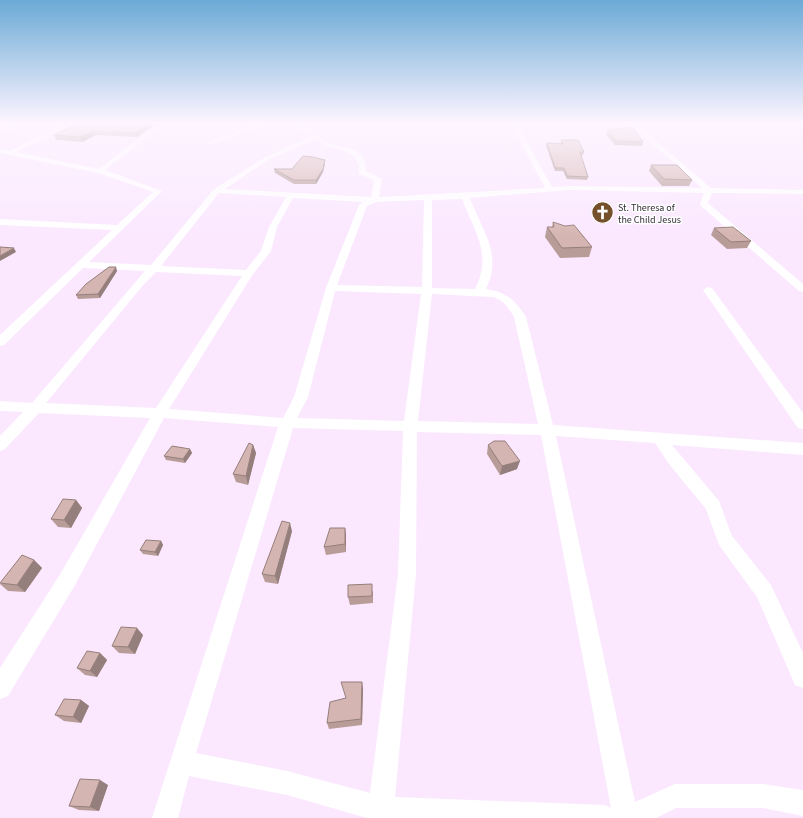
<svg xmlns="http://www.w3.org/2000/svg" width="803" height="818" font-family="'Source Sans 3',sans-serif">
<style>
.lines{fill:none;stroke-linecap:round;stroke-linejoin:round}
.minor{fill:#fff;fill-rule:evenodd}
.wall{fill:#b79c98}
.shaded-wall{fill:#957f7c}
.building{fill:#d5b5b1;stroke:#957f7c}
.labels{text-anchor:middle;stroke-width:3;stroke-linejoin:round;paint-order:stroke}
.far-poi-label{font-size:10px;fill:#342d36;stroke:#fff;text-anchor:start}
</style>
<rect width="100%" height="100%" fill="#fbe8ff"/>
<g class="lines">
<g class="minor">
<polygon points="17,122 25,122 0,133 0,129"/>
<path d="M 69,122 L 77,122 L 16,152 L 99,169 L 160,122 L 167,122 L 105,170 L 162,191 L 89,262 L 151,265 L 214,189 L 264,158 L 311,136 L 291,122 C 306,122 318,138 331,144 C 340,147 353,147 360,154 C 365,159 367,165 366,171 L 382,179 L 379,197 L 545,188 L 510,122 L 516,122 L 552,187 L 570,186 L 702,188 L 628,122 L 634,122 L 711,188 L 803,190 L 803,194 L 712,193 L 708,203 L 803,284 L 803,292 L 799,291 L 701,206 L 700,204 L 704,193 L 570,190 L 470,198 C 482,231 503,253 486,289 C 506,292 515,300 526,317 L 553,425 L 803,443 L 803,455 L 672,445 L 719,501 L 732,536 L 771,585 L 803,653 L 803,688 L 795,685 L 757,597 L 719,545 L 706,509 L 669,464 L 655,443 L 556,436 L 635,802 L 675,784 L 763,784 L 803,790 L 803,816 L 763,808 L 676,808 L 656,818 L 367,818 L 287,795 L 189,776 L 178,818 L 152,818 L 278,427 L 164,418 L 75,585 L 8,696 L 0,699 L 0,668 L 61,573 L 150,418 L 39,413 L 5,449 L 0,451 L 0,436 L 23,412 L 0,411 L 0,401 L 32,403 L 145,271 L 83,268 L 4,345 L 0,346 L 0,335 L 112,230 L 0,225 L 0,219 L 117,225 L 153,192 L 98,173 L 0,153 L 0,149 L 9,151 ZM 315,139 L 327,146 L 343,150 L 354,156 L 359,165 L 359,174 L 374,180 L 371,197 L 225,189 L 268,160 ZM 219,193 L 286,197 L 269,227 L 261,251 L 246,270 L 161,266 ZM 293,198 L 364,202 L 359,205 L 326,288 L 294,397 L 283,418 L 169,409 L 253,274 L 271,251 L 277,227 ZM 462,199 C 474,231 493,254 475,289 L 432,288 L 432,200 ZM 424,200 L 422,287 L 337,285 L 367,206 L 376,202 ZM 156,272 L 242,276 L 156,408 L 46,403 L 144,284 ZM 335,291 L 421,294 L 404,421 L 297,418 L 308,397 ZM 432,294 L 493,297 C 503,300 509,308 514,317 L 538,424 L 418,421 ZM 293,428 L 403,431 L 398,574 L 370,793 L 287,771 L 196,753 ZM 417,432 L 541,435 L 611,808 L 605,805 L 395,797 L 416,574 Z"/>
<polygon points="264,122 272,122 211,144 206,143"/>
<polygon points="708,287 712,288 803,413 803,429 798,428 703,290"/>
</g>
</g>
<g class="wall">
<polygon points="82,122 153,126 137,137 96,135 82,142 56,140 54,135"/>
<polygon points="607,130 643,142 642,146 615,145 606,135"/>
<polygon points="561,140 584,152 583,155 581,155 588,177 587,180 567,179 563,171 555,171 546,146 547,143 561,144"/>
<polygon points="325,163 323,172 316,184 294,184 275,173 274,169 292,169"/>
<polygon points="651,165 692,180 689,186 662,186 649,171"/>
<polygon points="553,222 592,247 589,257 560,258 545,237 547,227 552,227"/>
<polygon points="714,228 751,241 747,248 727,249 711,235"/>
<polygon points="117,271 100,298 78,299 76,295"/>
<polygon points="253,445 256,453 248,485 236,482 233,474"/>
<polygon points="488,445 517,469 500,475 487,454"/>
<polygon points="190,449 192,453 185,463 166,460 164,456"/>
<polygon points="76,500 82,508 71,528 58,527 51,519"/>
<polygon points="345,528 346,536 346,552 326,555 324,547"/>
<polygon points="292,531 278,584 265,582 262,574"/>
<polygon points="161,541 163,545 158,556 143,554 140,550"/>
<polygon points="34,560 42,568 25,592 8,591 0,584"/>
<polygon points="373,591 373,603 350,605 348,597"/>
<polygon points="143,635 135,654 119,653 112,646"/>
<polygon points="100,653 107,660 97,677 85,675 77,668"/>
<polygon points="363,688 362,725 329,729 327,723 345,698"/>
<polygon points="81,700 89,706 81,723 64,721 55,715"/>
<polygon points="108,785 99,811 79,810 69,806"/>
</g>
<g class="shaded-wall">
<polygon points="150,122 152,122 153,126 137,137 135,133"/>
<polygon points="94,131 96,135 82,142 80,137"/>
<polygon points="325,160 325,163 323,172 316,184 316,180"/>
<polygon points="14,248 16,252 0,261 0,256"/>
<polygon points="116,267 117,271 100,298 98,294"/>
<polygon points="253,445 256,453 248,485 246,476"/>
<polygon points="190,449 192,453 185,463 183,459"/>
<polygon points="520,461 517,469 500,475 502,466"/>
<polygon points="76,500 82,508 71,528 64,520"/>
<polygon points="290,523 292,531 278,584 275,576"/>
<polygon points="345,528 346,536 346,552 345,544"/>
<polygon points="161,541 163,545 158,556 155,552"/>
<polygon points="34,560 42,568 25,592 17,585"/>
<polygon points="137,628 143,635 135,654 128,647"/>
<polygon points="100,653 107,660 97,677 90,671"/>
<polygon points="362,682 363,688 362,725 361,719"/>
<polygon points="81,700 89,706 81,723 73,717"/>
<polygon points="100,780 108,785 99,811 90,807"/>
</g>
<g class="building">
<polygon points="82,122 150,122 135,133 94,131 80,137 54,135"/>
<polygon points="632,127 643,142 616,141 607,130"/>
<polygon points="561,140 578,140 584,152 580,152 588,177 567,176 564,168 555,168 547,143 563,144"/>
<polygon points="303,156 313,157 325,160 323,169 316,180 294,180 274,169 292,169"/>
<polygon points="651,165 677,165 692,180 664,179"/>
<polygon points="553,222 565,226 574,225 592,247 562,248 547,227 554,227"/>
<polygon points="733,227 751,241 731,242 714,228"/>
<polygon points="0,247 14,248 0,256"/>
<polygon points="109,267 116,267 98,294 76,295 86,284"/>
<polygon points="494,441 505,441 520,461 502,466 488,445"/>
<polygon points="249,443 253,445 246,476 233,474"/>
<polygon points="172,446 190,449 183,459 164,456"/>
<polygon points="63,499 76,500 64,520 51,519"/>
<polygon points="282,521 290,523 275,576 262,574"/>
<polygon points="330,528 345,528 345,544 324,547"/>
<polygon points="146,540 161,541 155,552 140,550"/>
<polygon points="22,555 34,560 17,585 0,583"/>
<polygon points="372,584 372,596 348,597 348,585"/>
<polygon points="121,627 137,628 128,647 112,646"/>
<polygon points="87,651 100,653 90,671 77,668"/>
<polygon points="341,682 362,682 361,719 327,723 330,702 346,698"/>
<polygon points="64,699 81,700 73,717 55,715"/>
<polygon points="80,779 100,780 90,807 69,806"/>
</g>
<linearGradient id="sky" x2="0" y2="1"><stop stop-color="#6baad6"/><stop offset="0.52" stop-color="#fdf5ff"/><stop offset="1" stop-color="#fdf5ff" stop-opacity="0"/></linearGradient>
<rect width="803" height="236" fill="url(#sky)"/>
<defs>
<symbol id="church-disc" viewBox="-11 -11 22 22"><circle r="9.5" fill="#75512b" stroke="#fff"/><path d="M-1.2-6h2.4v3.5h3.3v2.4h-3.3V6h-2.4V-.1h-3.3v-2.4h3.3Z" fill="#fff"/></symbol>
</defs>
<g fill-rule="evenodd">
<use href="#church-disc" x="590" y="200" width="25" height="25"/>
</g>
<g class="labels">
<g class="far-poi-label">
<text x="618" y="211">St. Theresa of<tspan x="618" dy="12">the Child Jesus</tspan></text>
</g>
</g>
</svg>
